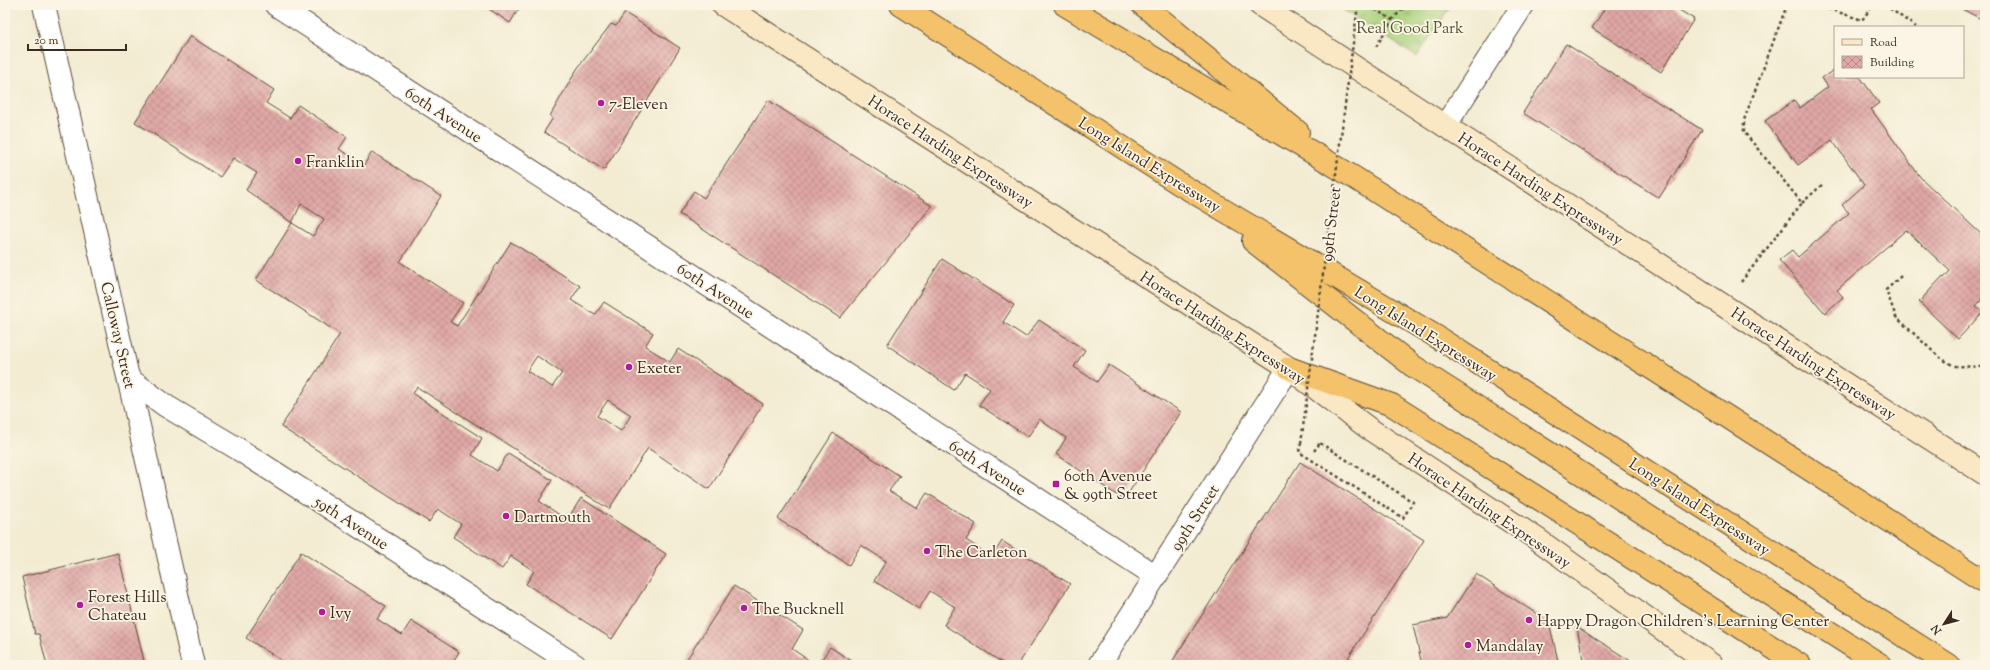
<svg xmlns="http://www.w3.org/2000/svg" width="1990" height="670" font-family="'Sorts Mill Goudy',serif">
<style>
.grass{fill:url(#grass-tufts);stroke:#727d4c}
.building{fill:url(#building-cross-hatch);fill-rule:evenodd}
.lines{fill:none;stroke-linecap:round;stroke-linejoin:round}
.minor-casing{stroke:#574739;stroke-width:24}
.secondary-casing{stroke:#574739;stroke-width:24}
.motorway-casing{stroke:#574739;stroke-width:24}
.path{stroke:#574739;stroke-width:2.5;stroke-dasharray:3 3;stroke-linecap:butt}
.minor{stroke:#fff;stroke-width:22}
.secondary{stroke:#fae7c3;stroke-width:22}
.motorway{stroke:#f3c26a;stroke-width:22}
.path-bridge{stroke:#574739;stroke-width:2.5;stroke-dasharray:3 3;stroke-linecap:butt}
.poi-dot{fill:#b5179e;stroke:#fcf5e5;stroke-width:1.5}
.labels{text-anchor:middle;stroke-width:3.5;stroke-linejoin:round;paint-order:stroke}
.park-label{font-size:16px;fill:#565435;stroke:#fcf5e5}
.poi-label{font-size:16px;fill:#3b2a1e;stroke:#fcf5e5;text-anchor:start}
.street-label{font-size:16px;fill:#3b2a1e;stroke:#fcf5e5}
</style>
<defs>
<pattern id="grass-tufts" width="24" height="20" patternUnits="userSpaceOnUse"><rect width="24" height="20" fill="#a8d07b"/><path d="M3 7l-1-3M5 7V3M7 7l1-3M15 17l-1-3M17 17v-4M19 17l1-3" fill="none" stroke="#8aa964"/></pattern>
<pattern id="building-cross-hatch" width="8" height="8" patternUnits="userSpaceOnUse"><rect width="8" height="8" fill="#e0a8a6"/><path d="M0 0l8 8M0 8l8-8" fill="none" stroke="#b78987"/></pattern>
</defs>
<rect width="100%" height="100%" fill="#fcf5e5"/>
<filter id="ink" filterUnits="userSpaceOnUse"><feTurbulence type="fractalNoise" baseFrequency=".025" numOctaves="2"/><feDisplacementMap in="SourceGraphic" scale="8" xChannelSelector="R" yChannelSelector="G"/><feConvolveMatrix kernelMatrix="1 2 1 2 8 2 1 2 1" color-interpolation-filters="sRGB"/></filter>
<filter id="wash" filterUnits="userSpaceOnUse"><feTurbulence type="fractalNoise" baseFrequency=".012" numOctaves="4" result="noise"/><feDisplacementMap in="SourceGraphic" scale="16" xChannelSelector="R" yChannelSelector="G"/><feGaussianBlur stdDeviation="0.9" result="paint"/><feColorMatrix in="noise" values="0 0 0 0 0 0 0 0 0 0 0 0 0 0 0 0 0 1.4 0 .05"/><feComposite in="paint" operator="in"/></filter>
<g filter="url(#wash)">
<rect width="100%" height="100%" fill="#f3ecd3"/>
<polygon class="grass" points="1336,5 1451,5 1417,57"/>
<g id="blocks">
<g class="building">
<polygon points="483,5 521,5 510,23"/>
<polygon points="1607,5 1671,5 1694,19 1661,72 1592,28"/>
<polygon points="1964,5 1985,5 1985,21 1962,9"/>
<polygon points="625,13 680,48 604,170 544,132 553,118 550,116 577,69 611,24 616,26"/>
<path d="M 190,36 L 274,90 L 266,103 L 290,118 L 298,105 L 347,137 L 339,149 L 364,165 L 372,152 L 441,196 L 400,262 L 463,303 L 450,322 L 457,326 L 511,242 L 580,286 L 571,300 L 595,315 L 604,302 L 653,333 L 645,346 L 670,362 L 678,349 L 763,404 L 709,489 L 648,448 L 609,509 L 417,387 L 413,394 L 482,438 L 472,455 L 497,471 L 508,453 L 552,480 L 539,501 L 567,520 L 581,498 L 666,554 L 612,639 L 526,584 L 534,571 L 511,556 L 502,569 L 453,537 L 461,524 L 438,509 L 429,522 L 281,427 L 340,334 L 256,280 L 292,223 L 246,190 L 257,173 L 233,158 L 220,177 L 135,122 ZM 301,204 L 324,219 L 313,236 L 292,223 ZM 537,356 L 562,373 L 552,387 L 527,371 ZM 608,400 L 631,415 L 621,431 L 597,416 Z"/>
<polygon points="1566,44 1702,130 1659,198 1523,113"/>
<polygon points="1835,69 1835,77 1860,77 1879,103 1871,109 1921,178 1982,235 1985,233 1985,296 1976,306 1983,312 1958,339 1919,302 1943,276 1944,278 1950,271 1906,230 1837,290 1843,297 1825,313 1779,260 1792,250 1798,257 1849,213 1842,205 1864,185 1832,140 1798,165 1765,121 1794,100 1800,108 1828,87 1822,78"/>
<polygon points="768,100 932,206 840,318 679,214 694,191 704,198"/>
<polygon points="942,259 1014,305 1003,322 1026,337 1039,320 1085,350 1074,367 1097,382 1109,365 1181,412 1124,500 1056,454 1066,438 1039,419 1028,437 979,405 990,389 965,373 954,390 887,345"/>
<polygon points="833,433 900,476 889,491 917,508 927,493 976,524 966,540 992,557 1002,541 1070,584 1018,665 1006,665 944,625 955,607 930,591 919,609 874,581 886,561 861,545 849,565 778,519"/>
<polygon points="1300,462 1424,540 1348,658 1358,665 1170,665"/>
<polygon points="301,552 386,606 377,619 402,635 411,621 459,652 451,665 289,665 246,638"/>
<polygon points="118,553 145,665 47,665 39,634 35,634 22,577"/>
<polygon points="1476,574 1549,622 1559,665 1422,665 1413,625 1447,618"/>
<polygon points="734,586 803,630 792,649 816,665 683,665"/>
<polygon points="1577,627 1637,665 1584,665"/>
<polygon points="830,647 858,665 818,665"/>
</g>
</g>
</g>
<g filter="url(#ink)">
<use href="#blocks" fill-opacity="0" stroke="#574739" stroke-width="1"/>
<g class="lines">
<defs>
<g id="minor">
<polyline points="44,5 193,665"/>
<polyline points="276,5 1156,576"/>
<polyline points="1445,126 1523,5"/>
<polyline points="129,379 166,406 235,447 575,665"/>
<polyline points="1099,665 1289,368"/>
</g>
<g id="secondary">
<polyline points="723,5 1289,368 1368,428 1537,539 1712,665"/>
<polyline points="1260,5 1445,126 1985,474"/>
</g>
<g id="motorway">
<polyline points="901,5 1178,183 1437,337 1949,665"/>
<polyline points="1065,5 1355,178 1985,582"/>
<polyline points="1143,5 1298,132"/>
<polyline points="1253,241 1413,366 1881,665"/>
<polyline points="1289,368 1392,405 1800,665"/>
</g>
</defs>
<use href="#minor" class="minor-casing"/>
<use href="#secondary" class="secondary-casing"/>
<use href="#motorway" class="motorway-casing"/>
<g class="path">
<polyline points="1817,5 1862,20 1873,5"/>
<polyline points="1885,5 1916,27"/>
<polyline points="1370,6 1392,20 1376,47"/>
<polyline points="1392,20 1406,5"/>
<polyline points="1802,203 1824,183"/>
<polyline points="1901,276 1886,290 1896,317 1939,357 1954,366 1985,367"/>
<polyline points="1741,282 1802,203 1744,132 1744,120 1787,5"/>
<polyline points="1301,443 1299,452 1403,518 1413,502 1320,443"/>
</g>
<use href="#minor" class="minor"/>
<use href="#secondary" class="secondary"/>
<use href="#motorway" class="motorway"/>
<g class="path-bridge">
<polyline points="1301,443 1358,5"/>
<polyline points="1314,451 1320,443"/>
</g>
</g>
</g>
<g class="poi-dot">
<circle cx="601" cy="103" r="4"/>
<circle cx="298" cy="161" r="4"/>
<circle cx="629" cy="367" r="4"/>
<rect x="1052" y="480" width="8" height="8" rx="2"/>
<circle cx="506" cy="516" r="4"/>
<circle cx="927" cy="551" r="4"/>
<circle cx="80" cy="605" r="4"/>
<circle cx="744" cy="608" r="4"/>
<circle cx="322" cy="612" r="4"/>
<circle cx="1529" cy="620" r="4"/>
<circle cx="1468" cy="645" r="4"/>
</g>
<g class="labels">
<g class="park-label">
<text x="1410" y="33">Real Good Park</text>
</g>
<g class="poi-label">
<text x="609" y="109">7-Eleven</text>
<text x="306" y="167">Franklin</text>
<text x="637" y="373">Exeter</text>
<text x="1064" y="481">60th Avenue<tspan x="1064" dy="18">&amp; 99th Street</tspan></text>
<text x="514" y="522">Dartmouth</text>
<text x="935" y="557">The Carleton</text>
<text x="88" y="602">Forest Hills<tspan x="88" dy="18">Chateau</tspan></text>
<text x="752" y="614">The Bucknell</text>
<text x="330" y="618">Ivy</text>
<text x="1537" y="626">Happy Dragon Children's Learning Center</text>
<text x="1476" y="651">Mandalay</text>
</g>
<g class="street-label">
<text transform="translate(444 114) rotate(33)" y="6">60th Avenue</text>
<text transform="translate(951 151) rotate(33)" y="6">Horace Harding Expressway</text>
<text transform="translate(1150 164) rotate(32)" y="6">Long Island Expressway</text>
<text transform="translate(1541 188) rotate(33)" y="6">Horace Harding Expressway</text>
<text transform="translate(1330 224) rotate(-83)" y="6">99th Street</text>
<text transform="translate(716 290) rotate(33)" y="6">60th Avenue</text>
<text transform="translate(1223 327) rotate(33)" y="6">Horace Harding Expressway</text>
<text transform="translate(1426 333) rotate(32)" y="6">Long Island Expressway</text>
<text transform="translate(119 335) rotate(77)" y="6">Calloway Street</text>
<text transform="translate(1814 363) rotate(33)" y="6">Horace Harding Expressway</text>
<text transform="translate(988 467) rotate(33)" y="6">60th Avenue</text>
<text transform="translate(1700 506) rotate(33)" y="6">Long Island Expressway</text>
<text transform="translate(1490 510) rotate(34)" y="6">Horace Harding Expressway</text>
<text transform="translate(1194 517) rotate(-57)" y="6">99th Street</text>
<text transform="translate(352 522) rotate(33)" y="6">59th Avenue</text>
</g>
</g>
<rect width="1990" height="670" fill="none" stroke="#fcf5e5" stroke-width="20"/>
<rect x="1834" y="26" width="130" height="52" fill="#fcf5e5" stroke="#afa495"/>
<rect x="1842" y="39" width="20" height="6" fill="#fae7c3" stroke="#afa495"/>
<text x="1870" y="46" font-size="12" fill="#3b2a1e">Road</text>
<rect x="1842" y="56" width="20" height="12" fill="url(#building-cross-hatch)" stroke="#afa495"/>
<text x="1870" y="66" font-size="12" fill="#3b2a1e">Building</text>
<g transform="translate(1944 624) rotate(234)" stroke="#fcf5e5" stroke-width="3" paint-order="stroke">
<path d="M0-3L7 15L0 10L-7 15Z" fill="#3b2a1e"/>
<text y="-6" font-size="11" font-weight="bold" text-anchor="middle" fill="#3b2a1e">N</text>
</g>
<path d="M28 44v6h98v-6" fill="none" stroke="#3b2a1e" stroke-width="2"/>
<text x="34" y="44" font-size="12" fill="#3b2a1e" stroke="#fcf5e5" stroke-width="3" paint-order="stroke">20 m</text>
</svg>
